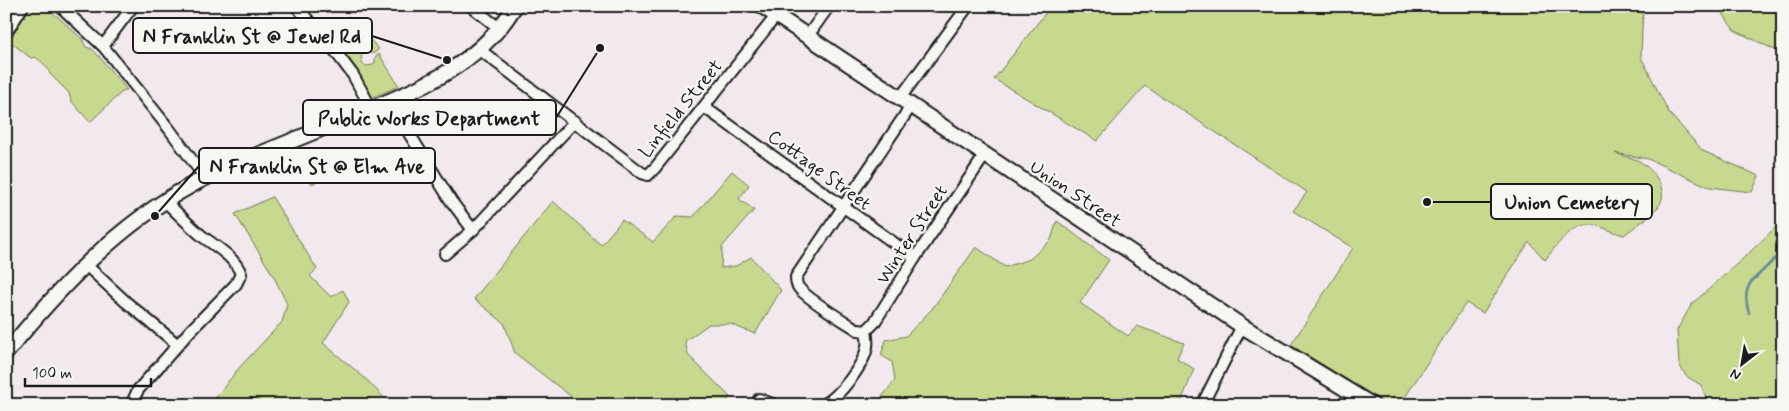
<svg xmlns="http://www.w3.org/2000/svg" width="1789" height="411" font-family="Mynerve,sans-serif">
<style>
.green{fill:#c7d98e;stroke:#727a55}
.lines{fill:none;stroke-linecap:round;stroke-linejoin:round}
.stream{stroke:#60899b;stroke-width:2.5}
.minor-casing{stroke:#1c1c1c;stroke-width:14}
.secondary-casing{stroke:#1c1c1c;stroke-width:18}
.minor{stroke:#f6f6f2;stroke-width:10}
.secondary{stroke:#f6f6f2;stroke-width:14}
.labels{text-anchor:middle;stroke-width:4.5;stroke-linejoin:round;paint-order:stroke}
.street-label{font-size:19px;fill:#1c1c1c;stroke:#f6f6f2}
.leader{fill:none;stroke:#1c1c1c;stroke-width:2}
.callout-dot{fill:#1c1c1c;stroke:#f6f6f2;stroke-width:2}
.callout{fill:#f6f6f2;stroke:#1c1c1c;stroke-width:2}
.callout-label{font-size:20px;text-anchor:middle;font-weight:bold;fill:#1c1c1c}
</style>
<rect width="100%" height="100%" fill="#f1e9ed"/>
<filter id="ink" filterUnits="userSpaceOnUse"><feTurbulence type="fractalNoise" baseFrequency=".02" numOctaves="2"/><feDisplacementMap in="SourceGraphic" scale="10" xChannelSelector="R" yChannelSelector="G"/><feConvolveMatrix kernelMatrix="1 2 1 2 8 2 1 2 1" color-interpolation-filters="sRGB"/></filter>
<g filter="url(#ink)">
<g class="green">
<path d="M 31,6 L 46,6 L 82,39 L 86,47 L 92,49 L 97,54 L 127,90 L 124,90 L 90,122 L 71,101 L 69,93 L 50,74 C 48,67 41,61 35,57 L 31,58 L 9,41 Z"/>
<path d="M 1051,6 L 1643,6 L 1641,57 L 1669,113 L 1703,151 L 1759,176 L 1752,192 L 1709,187 L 1648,159 L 1615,153 C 1621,156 1630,157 1637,160 C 1652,167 1671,191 1658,207 C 1650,217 1634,227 1624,235 C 1615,233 1607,229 1598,226 C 1574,219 1558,244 1545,260 L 1529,242 L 1483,313 L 1466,303 L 1400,405 L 1388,405 L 1291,345 L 1353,248 L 1293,211 L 1307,192 L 1145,86 L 1097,141 L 994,79 Z"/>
<polygon points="1718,6 1783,6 1783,54 1734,30"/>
<path d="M 348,16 L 379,49 L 373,54 C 368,51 364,52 361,57 L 362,63 L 366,66 L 373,65 L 375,63 L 375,57 L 379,54 L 399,86 L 371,98 L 363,80 L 348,62 L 330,33 Z"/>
<polygon points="314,150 328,175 312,184 296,159"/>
<polygon points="732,171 749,185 739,199 754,210 722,247 721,268 736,266 751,257 781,290 755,334 730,324 709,324 685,341 688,355 730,397 724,405 582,405 515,353 504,323 474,299 553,201 601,245 622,220 653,242 677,216 693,217"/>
<polygon points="272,197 317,269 310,276 331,297 343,290 349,302 323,343 367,380 391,405 210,405 238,369 282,322 287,304 273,275 235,214"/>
<polygon points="1783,220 1783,405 1709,405 1701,385 1686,376 1679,364 1677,330 1692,304 1746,256"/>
<polygon points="1057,221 1109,260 1080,303 1128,336 1137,326 1184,343 1177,358 1194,369 1180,405 876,405 895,380 892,362 881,355 886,340 906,336 932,309 976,247 1005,267 1030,259 1051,240"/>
</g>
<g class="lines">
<path class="stream" d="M 1749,313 C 1746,301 1744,293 1751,282 L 1783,251"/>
<defs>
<g id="minor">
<polyline points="60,6 103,46 170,130 205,178"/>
<polyline points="296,6 335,51 353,75 371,108"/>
<polyline points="471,6 500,29"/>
<polyline points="6,33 23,6"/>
<polyline points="807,37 829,6"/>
<polyline points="103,46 133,6"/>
<polyline points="480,50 642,173 648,175 655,168 776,16"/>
<polyline points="900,98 968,6"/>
<polyline points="389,101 451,201 473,230"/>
<polyline points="704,107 915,258"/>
<polyline points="445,254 473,230 575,121"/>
<polyline points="86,265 126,302 178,345"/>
<path d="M 866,331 L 858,330 C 844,321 807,299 799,288 C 796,285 796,281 796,277 L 911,106"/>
<polyline points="866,331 874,323 915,258 985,155"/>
<polyline points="759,399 775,405"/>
<path d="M 131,405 L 138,390 L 190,331 L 236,284 L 241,274 C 235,257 216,247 202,236 C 189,225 177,213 165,201"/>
<path d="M 823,405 C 839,397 864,365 867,347 C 868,342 867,336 866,331"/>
<polyline points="1202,405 1242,326"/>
</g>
<g id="secondary">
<polyline points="762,6 1242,326 1372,405"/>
<path d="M 6,353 C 58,289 117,226 190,186 C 213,173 237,163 262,153 C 296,139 329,126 363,112 C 423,87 480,64 515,6"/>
</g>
</defs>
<use href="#minor" class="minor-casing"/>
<use href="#secondary" class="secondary-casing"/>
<use href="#minor" class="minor"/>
<use href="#secondary" class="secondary"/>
</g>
</g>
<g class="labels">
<g class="street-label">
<text transform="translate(680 108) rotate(-51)" y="7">Linfield Street</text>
<text transform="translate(820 169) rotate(36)" y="7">Cottage Street</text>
<text transform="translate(1076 193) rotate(34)" y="7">Union Street</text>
<text transform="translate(911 234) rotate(-57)" y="7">Winter Street</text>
</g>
</g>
<path class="leader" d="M447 60L372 36M600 48L556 118M155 216L199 166M1427 202L1491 202"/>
<g class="callout-dot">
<circle cx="447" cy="60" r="5"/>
<circle cx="600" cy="48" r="5"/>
<circle cx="155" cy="216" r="5"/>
<circle cx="1427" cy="202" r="5"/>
</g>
<g class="callout">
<rect x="133" y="18" width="239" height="35" rx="5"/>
<rect x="303" y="100" width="253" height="35" rx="5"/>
<rect x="199" y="148" width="236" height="35" rx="5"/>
<rect x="1491" y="184" width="161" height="35" rx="5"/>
</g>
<g class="callout-label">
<text x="252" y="43">N Franklin St @ Jewel Rd</text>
<text x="429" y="125">Public Works Department</text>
<text x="317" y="173">N Franklin St @ Elm Ave</text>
<text x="1572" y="209">Union Cemetery</text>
</g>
<rect width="1789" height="411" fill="none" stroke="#f6f6f2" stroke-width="25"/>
<rect x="12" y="12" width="1764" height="386" fill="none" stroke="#1c1c1c" stroke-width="2" filter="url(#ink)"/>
<g transform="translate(1742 364) rotate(211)" stroke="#f6f6f2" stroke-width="4" paint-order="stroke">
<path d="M0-4L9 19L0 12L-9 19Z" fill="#1c1c1c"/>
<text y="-8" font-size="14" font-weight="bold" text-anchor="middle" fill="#1c1c1c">N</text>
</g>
<path d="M25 378v8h126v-8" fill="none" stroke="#1c1c1c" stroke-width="2.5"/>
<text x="32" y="378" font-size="15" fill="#1c1c1c" stroke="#f6f6f2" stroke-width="4" paint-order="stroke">100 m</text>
</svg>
